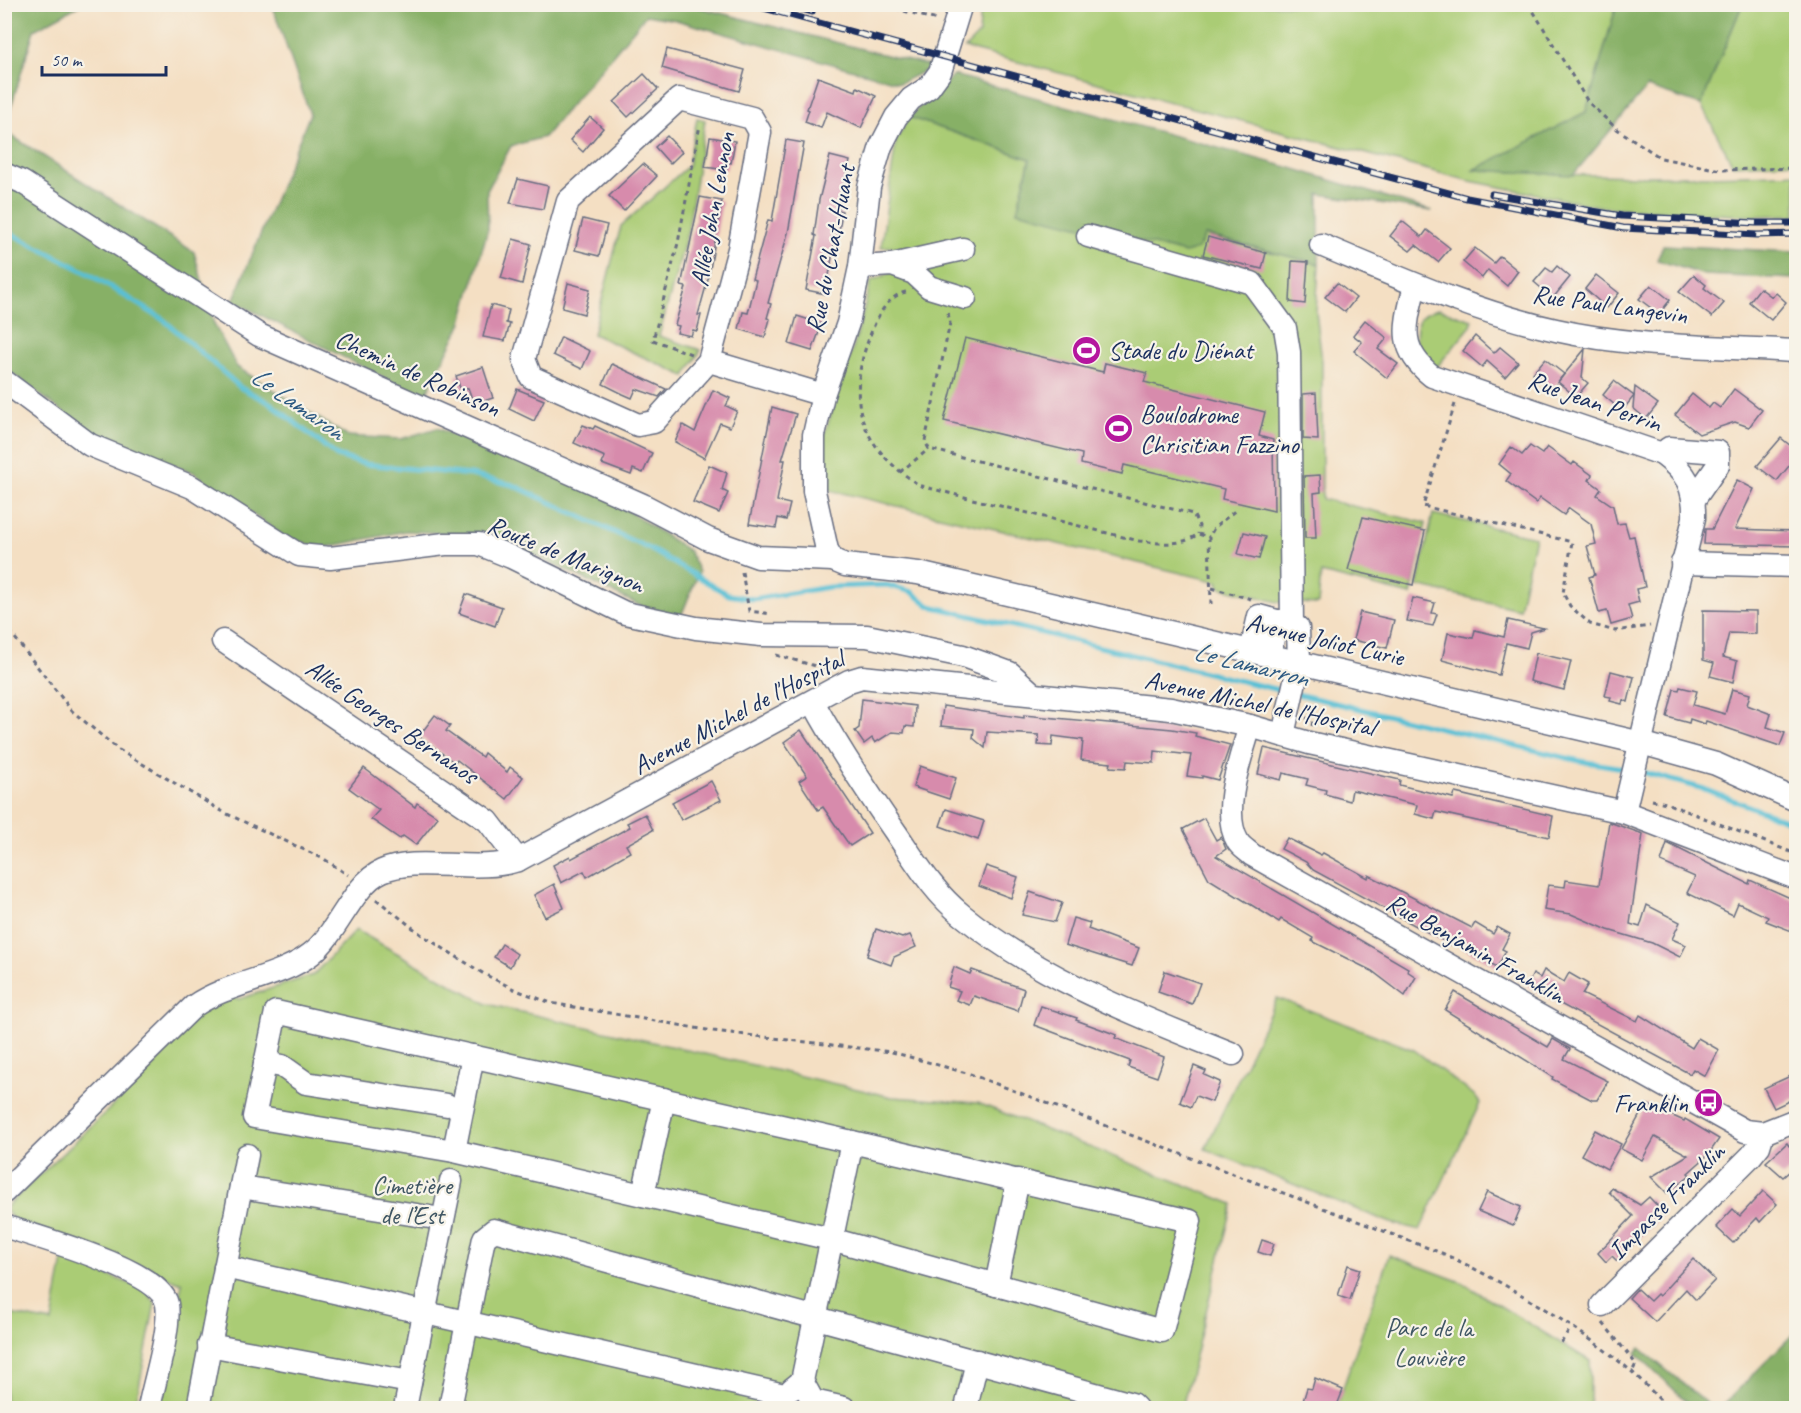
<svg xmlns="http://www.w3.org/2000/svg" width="1801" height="1413" font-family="Caveat,sans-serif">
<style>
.green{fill:#aacc75;stroke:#627e6a;stroke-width:1.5}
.forest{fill:#87b066;stroke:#517062;stroke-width:1.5}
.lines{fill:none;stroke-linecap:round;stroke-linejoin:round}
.stream{stroke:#58c0d5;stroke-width:5}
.building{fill:#d78bac}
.minor-casing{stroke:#676d81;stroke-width:25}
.path{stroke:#676d81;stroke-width:3;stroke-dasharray:4.5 4.5;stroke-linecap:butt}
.minor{stroke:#fff;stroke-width:22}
.rail-casing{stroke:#1b2f5e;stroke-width:7}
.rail{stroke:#f7f3e8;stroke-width:4.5;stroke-dasharray:14;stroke-linecap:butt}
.labels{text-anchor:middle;stroke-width:4.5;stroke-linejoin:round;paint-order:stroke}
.street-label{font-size:26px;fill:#1b2f5e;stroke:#f7f3e8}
.poi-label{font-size:26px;fill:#1b2f5e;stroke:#f7f3e8;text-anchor:start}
.park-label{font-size:26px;fill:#3f5664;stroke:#f7f3e8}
.water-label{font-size:27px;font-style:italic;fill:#2d5a82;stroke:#f7f3e8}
</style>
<rect width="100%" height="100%" fill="#f7f3e8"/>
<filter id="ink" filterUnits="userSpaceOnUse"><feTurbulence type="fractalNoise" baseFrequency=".0167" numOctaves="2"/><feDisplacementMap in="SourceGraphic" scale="12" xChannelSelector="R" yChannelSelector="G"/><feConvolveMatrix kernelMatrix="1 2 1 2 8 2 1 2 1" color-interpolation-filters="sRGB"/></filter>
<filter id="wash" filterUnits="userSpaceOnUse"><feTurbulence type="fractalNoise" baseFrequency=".008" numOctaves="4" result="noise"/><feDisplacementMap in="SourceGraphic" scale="24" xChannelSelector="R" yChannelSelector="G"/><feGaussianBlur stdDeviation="1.35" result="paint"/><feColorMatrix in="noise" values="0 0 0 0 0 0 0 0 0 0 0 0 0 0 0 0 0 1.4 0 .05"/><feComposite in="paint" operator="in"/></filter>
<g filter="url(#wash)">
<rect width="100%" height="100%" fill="#f4dfc3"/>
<g class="green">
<path d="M 981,5 L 1617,5 L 1586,112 L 1475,170 C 1583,176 1689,179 1796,173 L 1796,215 L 1750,216 L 1602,207 L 1470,181 L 965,48 L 979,34 Z"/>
<polygon points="1742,5 1796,5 1796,63 1788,76 1796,77 1796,162 1733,165 1701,105"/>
<polygon points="909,117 1030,159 1017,211 1205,235 1319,264 1316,312 1322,361 1322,499 1426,523 1411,595 1321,573 1318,604 1278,602 1218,587 1219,582 825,489 822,441 856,339 871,281 890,273 894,247 881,247 896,141"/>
<polygon points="697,118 705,120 688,230 659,336 701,350 685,376 593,334 621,226 688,166"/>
<path d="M 1439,309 L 1472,320 L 1471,326 L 1436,368 L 1417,349 C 1415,327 1415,313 1439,309 Z"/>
<polygon points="1433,514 1535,537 1519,609 1417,586"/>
<polygon points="356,930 487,1004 892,1097 978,1103 1233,1204 1182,1408 157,1408 182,1283 14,1220 7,1211 8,1205 142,1078 195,1016 227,996 239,999 313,975"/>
<polygon points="1277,998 1414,1050 1474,1095 1480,1103 1420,1230 1391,1223 1205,1149"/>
<polygon points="1389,1255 1461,1282 1590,1361 1590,1408 1336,1408"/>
<polygon points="63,1259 145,1289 155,1303 135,1408 5,1408 4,1313 52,1322"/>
</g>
<g class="forest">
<polygon points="5,4 80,5 34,30 5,127"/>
<polygon points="1617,4 1742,5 1701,105 1647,87 1573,175 1474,170 1586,112"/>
<polygon points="272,5 689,5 933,67 900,83 676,20 646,15 544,137 511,146 487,191 488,229 461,325 424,398 233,301 310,114"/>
<polygon points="954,75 1291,168 1432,211 1319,194 1319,264 1205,235 1198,249 1185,253 1017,211 1030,159 909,117"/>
<polygon points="4,131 194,252 214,324 237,367 347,436 401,439 437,428 607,497 689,551 699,572 681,616 643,607 495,536 406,531 322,548 285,537 193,472 96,437 5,368"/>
<polygon points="1663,245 1796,252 1796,279 1704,275 1657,260"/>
<polygon points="1796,1331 1796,1408 1720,1408"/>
<polygon points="1640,1348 1712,1408 1693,1408 1636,1353"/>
</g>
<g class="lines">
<g class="stream">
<polyline points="4,230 86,272 164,320 241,388 270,403 337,456 365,464 471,475 513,485 650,549 729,595 753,599 829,587 887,585 912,592 930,606 1287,692"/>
<polyline points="1297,694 1580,761 1630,769"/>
<polyline points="1639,771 1704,789 1796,824"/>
</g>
</g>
<g id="blocks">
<g class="building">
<polygon points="667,49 745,70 739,91 662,68"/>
<polygon points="644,74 658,89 628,117 614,102"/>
<polygon points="818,77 856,91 857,87 876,96 861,128 827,112 821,128 805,122 809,110 807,109"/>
<polygon points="590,117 603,128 583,152 570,140"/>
<polygon points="667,136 682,152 670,164 655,147"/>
<polygon points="710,137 735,141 731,163 728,162 726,170 705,167"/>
<polygon points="786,140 804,143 788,233 768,303 771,304 767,318 770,319 765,337 739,329 743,312 748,313 756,280 752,279 768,220 772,221"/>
<polygon points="830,156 850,161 838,210 842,211 838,239 835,239 826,294 806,290 816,236 814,235 819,200"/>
<polygon points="643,164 657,176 624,211 609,196"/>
<polygon points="518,179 548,186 543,209 510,203"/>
<polygon points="700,197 722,201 709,275 698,315 701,315 697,331 693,330 691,336 677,333 679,326 675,325 686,287 681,286"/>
<polygon points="583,219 607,225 599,256 575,250"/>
<polygon points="1402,221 1422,237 1427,230 1450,248 1438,262 1416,245 1410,251 1390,236"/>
<polygon points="1208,237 1266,253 1262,269 1203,255"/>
<polygon points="513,239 531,244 522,284 501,278"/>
<polygon points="1475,248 1494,263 1500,256 1518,271 1507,286 1488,270 1482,278 1463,262"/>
<polygon points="1292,261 1308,262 1305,304 1290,302"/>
<polygon points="1557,266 1570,277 1553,298 1534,282 1546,268 1552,272"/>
<polygon points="1596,275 1619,293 1607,308 1585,289"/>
<polygon points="1694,275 1706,285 1704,288 1724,303 1712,317 1679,292"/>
<polygon points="568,283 590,289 584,314 562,308"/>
<polygon points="1337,283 1356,298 1345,312 1325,297"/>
<polygon points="1651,285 1670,300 1659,314 1639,299"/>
<polygon points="1760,288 1772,297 1776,293 1786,302 1771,320 1749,302"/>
<polygon points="491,305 509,310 506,323 510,324 505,341 483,337"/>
<polygon points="797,316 822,324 812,351 789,344"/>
<polygon points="1365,320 1387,338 1378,349 1398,364 1387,378 1354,351 1362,342 1353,335"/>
<polygon points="1475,336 1494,353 1500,347 1518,362 1505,377 1487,361 1482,367 1463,351"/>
<polygon points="561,337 590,351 582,369 553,355"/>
<polygon points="965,338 1103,372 1105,363 1147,373 1144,382 1265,412 1259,436 1273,440 1274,511 1222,499 1224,489 1124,465 1122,474 1081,464 1082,454 944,421"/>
<polygon points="1585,349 1582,378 1588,383 1576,397 1558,382"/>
<polygon points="1545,359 1564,374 1552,389 1533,373"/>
<polygon points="612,364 666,389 659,397 636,389 632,398 623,394 603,384"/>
<polygon points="483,367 493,398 474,404 468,388 461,391 456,376"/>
<polygon points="1614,381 1634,396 1622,411 1603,395"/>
<polygon points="1635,387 1658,404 1646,419 1633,408"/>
<polygon points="517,389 544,400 534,421 509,409"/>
<polygon points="1734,389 1762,410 1749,427 1735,422 1699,434 1675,415 1692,394 1709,408 1713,403 1720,408"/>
<polygon points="713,390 730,398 726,406 737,411 730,427 720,423 704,458 675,442 683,425 695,432"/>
<polygon points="1316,393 1318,440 1303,439 1303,394"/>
<polygon points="772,407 796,414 782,460 785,460 777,501 790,504 786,520 778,518 776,528 749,524"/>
<polygon points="583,425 593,429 595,426 652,453 643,473 633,469 631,475 602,464 605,457 574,443"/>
<polygon points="1781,438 1797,451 1797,456 1777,481 1757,466"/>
<polygon points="1530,446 1542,454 1547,447 1572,465 1574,462 1592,475 1589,480 1601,489 1597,495 1613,506 1617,524 1625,523 1629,537 1634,536 1645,587 1636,589 1639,602 1628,605 1632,619 1611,625 1607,611 1599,613 1589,577 1595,575 1587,546 1596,544 1591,524 1569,508 1564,515 1540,498 1536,503 1506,481 1511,474 1499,464 1511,447 1522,455"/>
<polygon points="709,465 727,473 722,490 728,493 719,513 693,502"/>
<polygon points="1320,475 1321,492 1314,493 1316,538 1305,538 1304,476"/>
<polygon points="1737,480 1754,489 1735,529 1797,531 1797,546 1704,544 1705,529 1712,529"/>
<polygon points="1363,517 1425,531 1413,585 1348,570"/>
<polygon points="1244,532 1265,537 1259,559 1238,554"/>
<polygon points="466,594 502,607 495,626 459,613"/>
<polygon points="1413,598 1435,603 1432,613 1437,614 1433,626 1407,621"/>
<polygon points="1703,610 1756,611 1756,634 1729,633 1723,657 1737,661 1733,682 1710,676 1714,663 1703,660"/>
<polygon points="1360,612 1394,620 1387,648 1353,640"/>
<polygon points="1508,620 1544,628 1531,632 1527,648 1506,643 1499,675 1442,660 1448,633 1473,638 1475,630 1504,637"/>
<polygon points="1536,653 1571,661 1564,690 1530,681"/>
<polygon points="1611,671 1634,677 1628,702 1623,700 1622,704 1610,701 1611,697 1605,696"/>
<polygon points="1680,687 1697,691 1693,705 1725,714 1732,689 1750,694 1747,705 1771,714 1767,727 1785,733 1780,746 1706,721 1705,724 1690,719 1689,723 1667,717 1674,689 1679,690"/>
<polygon points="862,699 915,706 914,727 905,726 904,733 892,732 875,743 872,738 864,744 855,731 859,728"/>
<polygon points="943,706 1024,718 1024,715 1172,729 1196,733 1195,736 1230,745 1218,780 1202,776 1202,778 1187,776 1191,755 1155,751 1154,763 1127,761 1126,768 1110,767 1111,763 1081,760 1083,740 1053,736 1052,746 1038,745 1039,735 987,732 985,748 973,738 974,729 941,726"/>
<polygon points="435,715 450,726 446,731 482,757 484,753 507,772 510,767 523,777 507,799 457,760 455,763 419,736"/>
<polygon points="801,730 870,833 850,846 823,807 818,810 799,781 807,776 784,742"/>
<polygon points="1264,748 1400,780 1399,785 1453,798 1455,793 1553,816 1549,837 1436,812 1434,819 1415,814 1417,805 1352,790 1350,801 1325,794 1326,790 1306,785 1308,779 1283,773 1281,780 1258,774"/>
<polygon points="920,766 956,778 949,799 913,787"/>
<polygon points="364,768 415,807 417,803 438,817 416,845 403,836 400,839 371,819 379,810 349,788"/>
<polygon points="711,781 721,800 681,820 672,802"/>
<polygon points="946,809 984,821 978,840 940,826"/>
<polygon points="645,814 653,830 626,845 630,852 587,877 584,871 561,883 553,865 570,856 571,859 630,827 627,823"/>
<polygon points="1204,818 1216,840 1221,837 1226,849 1216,856 1408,968 1407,971 1416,977 1405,996 1372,971 1312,941 1313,938 1281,919 1279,922 1209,879 1183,829"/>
<polygon points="1609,822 1643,834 1630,924 1640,927 1647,905 1680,922 1672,939 1686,945 1680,957 1652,943 1608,930 1571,914 1544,910 1548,885 1565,887 1566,880 1599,885"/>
<polygon points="1287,838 1321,855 1323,853 1368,878 1369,875 1472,928 1475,923 1493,934 1497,927 1510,934 1502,949 1506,951 1497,967 1453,942 1451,945 1313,870 1306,862 1281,849"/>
<polygon points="1667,843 1749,884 1750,880 1797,901 1797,933 1766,921 1768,917 1738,903 1733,915 1687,893 1695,877 1661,862"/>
<polygon points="986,866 1018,877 1011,898 979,886"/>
<polygon points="554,884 564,908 545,917 534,895"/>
<polygon points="1030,892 1062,903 1055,922 1022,915"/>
<polygon points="1073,918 1090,923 1088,929 1139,948 1132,966 1065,945"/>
<polygon points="876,929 902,938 910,935 916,947 894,957 891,965 867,956"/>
<polygon points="502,944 517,954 510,967 494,957"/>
<polygon points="954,967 970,974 972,970 1024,989 1018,1011 974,996 970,1005 956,1000 960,991 948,987"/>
<polygon points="1544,970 1564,982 1569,973 1588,984 1582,994 1637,1021 1640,1015 1692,1048 1698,1038 1719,1050 1705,1076 1693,1069 1690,1074 1527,986 1533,974 1540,978"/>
<polygon points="1165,971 1200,983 1192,1004 1158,992"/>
<polygon points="1455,992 1548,1047 1553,1039 1570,1049 1564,1059 1608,1081 1597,1100 1592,1100 1552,1079 1553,1077 1445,1010"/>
<polygon points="1041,1006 1077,1018 1076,1020 1117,1035 1115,1038 1164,1057 1157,1077 1128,1067 1130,1061 1034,1025"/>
<polygon points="1194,1066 1206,1071 1204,1075 1220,1082 1212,1102 1196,1096 1191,1107 1180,1102"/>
<polygon points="1797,1073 1797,1097 1774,1108 1764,1088"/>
<polygon points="1646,1104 1684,1121 1685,1119 1719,1139 1708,1155 1688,1173 1690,1175 1667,1193 1651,1177 1688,1155 1655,1137 1642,1160 1621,1149"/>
<polygon points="1595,1130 1621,1144 1607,1169 1581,1155"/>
<polygon points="1797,1140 1797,1165 1783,1177 1766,1162 1787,1143 1789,1146"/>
<polygon points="1612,1188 1640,1205 1649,1197 1664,1213 1617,1261 1612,1256 1606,1262 1598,1253 1633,1216 1609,1192"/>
<polygon points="1763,1191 1777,1204 1760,1222 1757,1218 1733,1243 1716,1227 1733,1209 1740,1216"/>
<polygon points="1487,1192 1521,1207 1513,1226 1478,1211"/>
<polygon points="1262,1240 1274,1244 1270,1256 1258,1252"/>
<polygon points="1693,1259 1715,1280 1696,1300 1686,1289 1655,1322 1629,1298 1637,1289 1650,1301 1657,1294 1659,1296"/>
<polygon points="1348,1265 1360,1269 1350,1300 1338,1296"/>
<polygon points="1315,1378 1343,1390 1336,1408 1325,1408 1303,1401 1307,1388 1312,1389"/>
</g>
</g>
</g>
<g filter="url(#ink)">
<use href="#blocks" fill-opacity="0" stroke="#676d81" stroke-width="1.5"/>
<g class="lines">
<defs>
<g id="minor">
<polyline points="4,174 22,182 259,335 643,505 708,539 758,557 833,560 845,565 918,573 1641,743 1716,764 1796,800"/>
<polyline points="1088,236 1252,283 1285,328 1289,352 1292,625"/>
<path d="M 1321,245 C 1398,277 1474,312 1556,330 C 1634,348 1717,346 1796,351"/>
<polyline points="892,265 963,249"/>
<polyline points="860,267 892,265 914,273 929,287 965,298"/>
<path d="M 1415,285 C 1406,324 1396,347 1432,376 L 1662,454 C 1687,473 1695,487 1694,518 L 1624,812"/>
<polyline points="709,361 654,422 638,425 531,377 524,359 568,201 679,99 752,118 760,132 739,249 709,361 823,395"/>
<polyline points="4,381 90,445 192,487 299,555 330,558 445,544 479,544 511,557 625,613 696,628 761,635 867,636 963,656 1010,673 1033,694"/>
<polyline points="1662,454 1669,448 1718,452 1718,465 1695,498"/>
<polyline points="833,560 827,550 814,491 814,435 823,395 848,323 860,267 869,187 881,146 896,117 911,99 929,87 940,72 961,4"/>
<polyline points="1682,563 1796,566"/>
<polyline points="223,641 488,821 518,860"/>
<polyline points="1251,651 1259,616 1277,621"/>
<polyline points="1269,656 1277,621 1288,621 1298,628 1299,663 1283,735"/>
<path d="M 813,702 C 838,748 866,790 896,833 C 916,862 934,893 962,915 C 1042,980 1139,1016 1233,1054"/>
<path d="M 1250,726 C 1241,757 1220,812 1238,842 C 1241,847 1248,851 1252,855 L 1745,1131 L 1763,1133 L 1796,1120"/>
<polygon points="276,1012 852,1142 1190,1221 1162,1331 831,1239 454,1151 254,1117"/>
<polyline points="265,1063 282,1066 306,1083 447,1105"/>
<polyline points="454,1151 473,1056"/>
<polyline points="241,1187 442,1219"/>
<path d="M 4,1192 L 194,1006 C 229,982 280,978 311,954 C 338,933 353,884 382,871 C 416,855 477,874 518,860 L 849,681 L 862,677 L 1171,709 L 1250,726 L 1309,743 L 1624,812 L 1796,878"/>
<polyline points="643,1195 664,1099"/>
<path d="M 4,1226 C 37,1237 160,1270 167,1304 C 171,1329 154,1382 149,1408"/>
<polyline points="225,1267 784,1395"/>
<polyline points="996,1285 1018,1180"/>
<polyline points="1602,1305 1751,1156 1759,1146 1763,1133"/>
<polyline points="209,1345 410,1382"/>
<polyline points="802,1381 852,1142"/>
<polyline points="792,1389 802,1381 813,1401 844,1408"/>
<polyline points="198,1408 247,1155"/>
<polyline points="405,1408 451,1181"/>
<polyline points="450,1408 484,1238 494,1230 1132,1404 1136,1408"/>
<polyline points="966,1408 977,1361"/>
</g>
</defs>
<use href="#minor" class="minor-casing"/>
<g class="path">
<polyline points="878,4 937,20"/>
<polyline points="1529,4 1588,102 1617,129 1661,158 1720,170 1796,168"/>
<path d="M 906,292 C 890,295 879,313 873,328 C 844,397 857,446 921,486 L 1139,541 C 1159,543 1181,547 1198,534 L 1209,537"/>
<polyline points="948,313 950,323 925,441 929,449 1193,514 1199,526 1198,534"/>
<polyline points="691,354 653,340 678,243 700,125"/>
<polyline points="1455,404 1423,506 1572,542 1563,593 1570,606 1590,624 1615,631 1650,626"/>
<polyline points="900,472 929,449"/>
<polyline points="742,572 749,611 772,614"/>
<polyline points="1212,588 1251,599"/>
<polyline points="1211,604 1209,537 1214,528 1237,509"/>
<polyline points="4,624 72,711 119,750 225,813 324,859 348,875"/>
<polyline points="776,655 830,670"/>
<polyline points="1306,718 1313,720 1312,726"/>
<polyline points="1652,800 1666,803 1796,854"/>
<path d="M 376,899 L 422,935 L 484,974 L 516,990 L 551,1003 L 713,1031 L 892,1052 L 970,1074 L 1444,1254 C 1503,1281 1575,1325 1625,1366 C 1640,1378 1654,1394 1668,1408"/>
<polyline points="1603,1323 1636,1364 1632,1372"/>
<polyline points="1561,1343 1571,1328"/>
</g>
<use href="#minor" class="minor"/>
<defs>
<g id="rail">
<polyline points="749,4 1467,198 1623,228 1757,235 1796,234"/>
<polyline points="784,4 812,12"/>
<polyline points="1492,194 1622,216 1756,223 1796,223"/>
</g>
</defs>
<use href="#rail" class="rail-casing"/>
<use href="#rail" class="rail"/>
</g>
</g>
<defs>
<symbol id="stadium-disc" viewBox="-11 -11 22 22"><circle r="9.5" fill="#b5179e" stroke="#f7f3e8"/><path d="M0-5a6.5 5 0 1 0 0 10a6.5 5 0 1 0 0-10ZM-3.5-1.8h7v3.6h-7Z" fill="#fff"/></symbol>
<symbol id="bus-disc" viewBox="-11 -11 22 22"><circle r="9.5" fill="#b5179e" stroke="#f7f3e8"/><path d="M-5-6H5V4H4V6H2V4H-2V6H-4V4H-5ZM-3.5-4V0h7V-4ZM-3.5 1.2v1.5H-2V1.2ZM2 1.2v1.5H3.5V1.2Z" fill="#fff"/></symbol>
</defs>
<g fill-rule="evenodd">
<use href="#stadium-disc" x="1070" y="334" width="33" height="33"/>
<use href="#stadium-disc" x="1102" y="412" width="33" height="33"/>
<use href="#bus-disc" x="1692" y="1086" width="33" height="33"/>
</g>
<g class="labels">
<g class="street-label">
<text transform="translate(712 209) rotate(-80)" y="9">Allée John Lennon</text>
<text transform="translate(830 249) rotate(-79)" y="9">Rue du Chat-Huant</text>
<text transform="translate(1610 304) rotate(8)" y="9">Rue Paul Langevin</text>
<text transform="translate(418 373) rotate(24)" y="9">Chemin de Robinson</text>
<text transform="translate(1595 401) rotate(19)" y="9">Rue Jean Perrin</text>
<text transform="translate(566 554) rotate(22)" y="9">Route de Marignon</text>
<text transform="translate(1325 639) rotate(13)" y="9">Avenue Joliot Curie</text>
<text transform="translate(1260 703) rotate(12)" y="9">Avenue Michel de l'Hospital</text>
<text transform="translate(738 712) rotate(-28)" y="9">Avenue Michel de l'Hospital</text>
<text transform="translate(392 721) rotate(34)" y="9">Allée Georges Bernanos</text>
<text transform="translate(1476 948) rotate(29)" y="9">Rue Benjamin Franklin</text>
<text transform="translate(1666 1201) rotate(-45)" y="9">Impasse Franklin</text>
</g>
<g class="poi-label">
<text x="1108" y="359">Stade du Diénat</text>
<text x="1140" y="423">Boulodrome<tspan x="1140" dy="30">Chrisitian Fazzino</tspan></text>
<text x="1688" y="1112" text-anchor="end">Franklin</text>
</g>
<g class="park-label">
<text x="412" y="1194">Cimetière<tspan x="412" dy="30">de l’Est</tspan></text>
<text x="1429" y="1336">Parc de la<tspan x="1429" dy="30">Louvière</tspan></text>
</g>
<g class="water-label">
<text transform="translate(298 403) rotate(35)" y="9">Le Lamaron</text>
<text transform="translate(1251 664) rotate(14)" y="9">Le Lamarron</text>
</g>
</g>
<rect width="1801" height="1413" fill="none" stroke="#f7f3e8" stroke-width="24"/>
<path d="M42 66v9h124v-9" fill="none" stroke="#1b2f5e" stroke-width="3"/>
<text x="51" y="66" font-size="18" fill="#1b2f5e" stroke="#f7f3e8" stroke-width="4.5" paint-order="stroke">50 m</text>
</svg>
